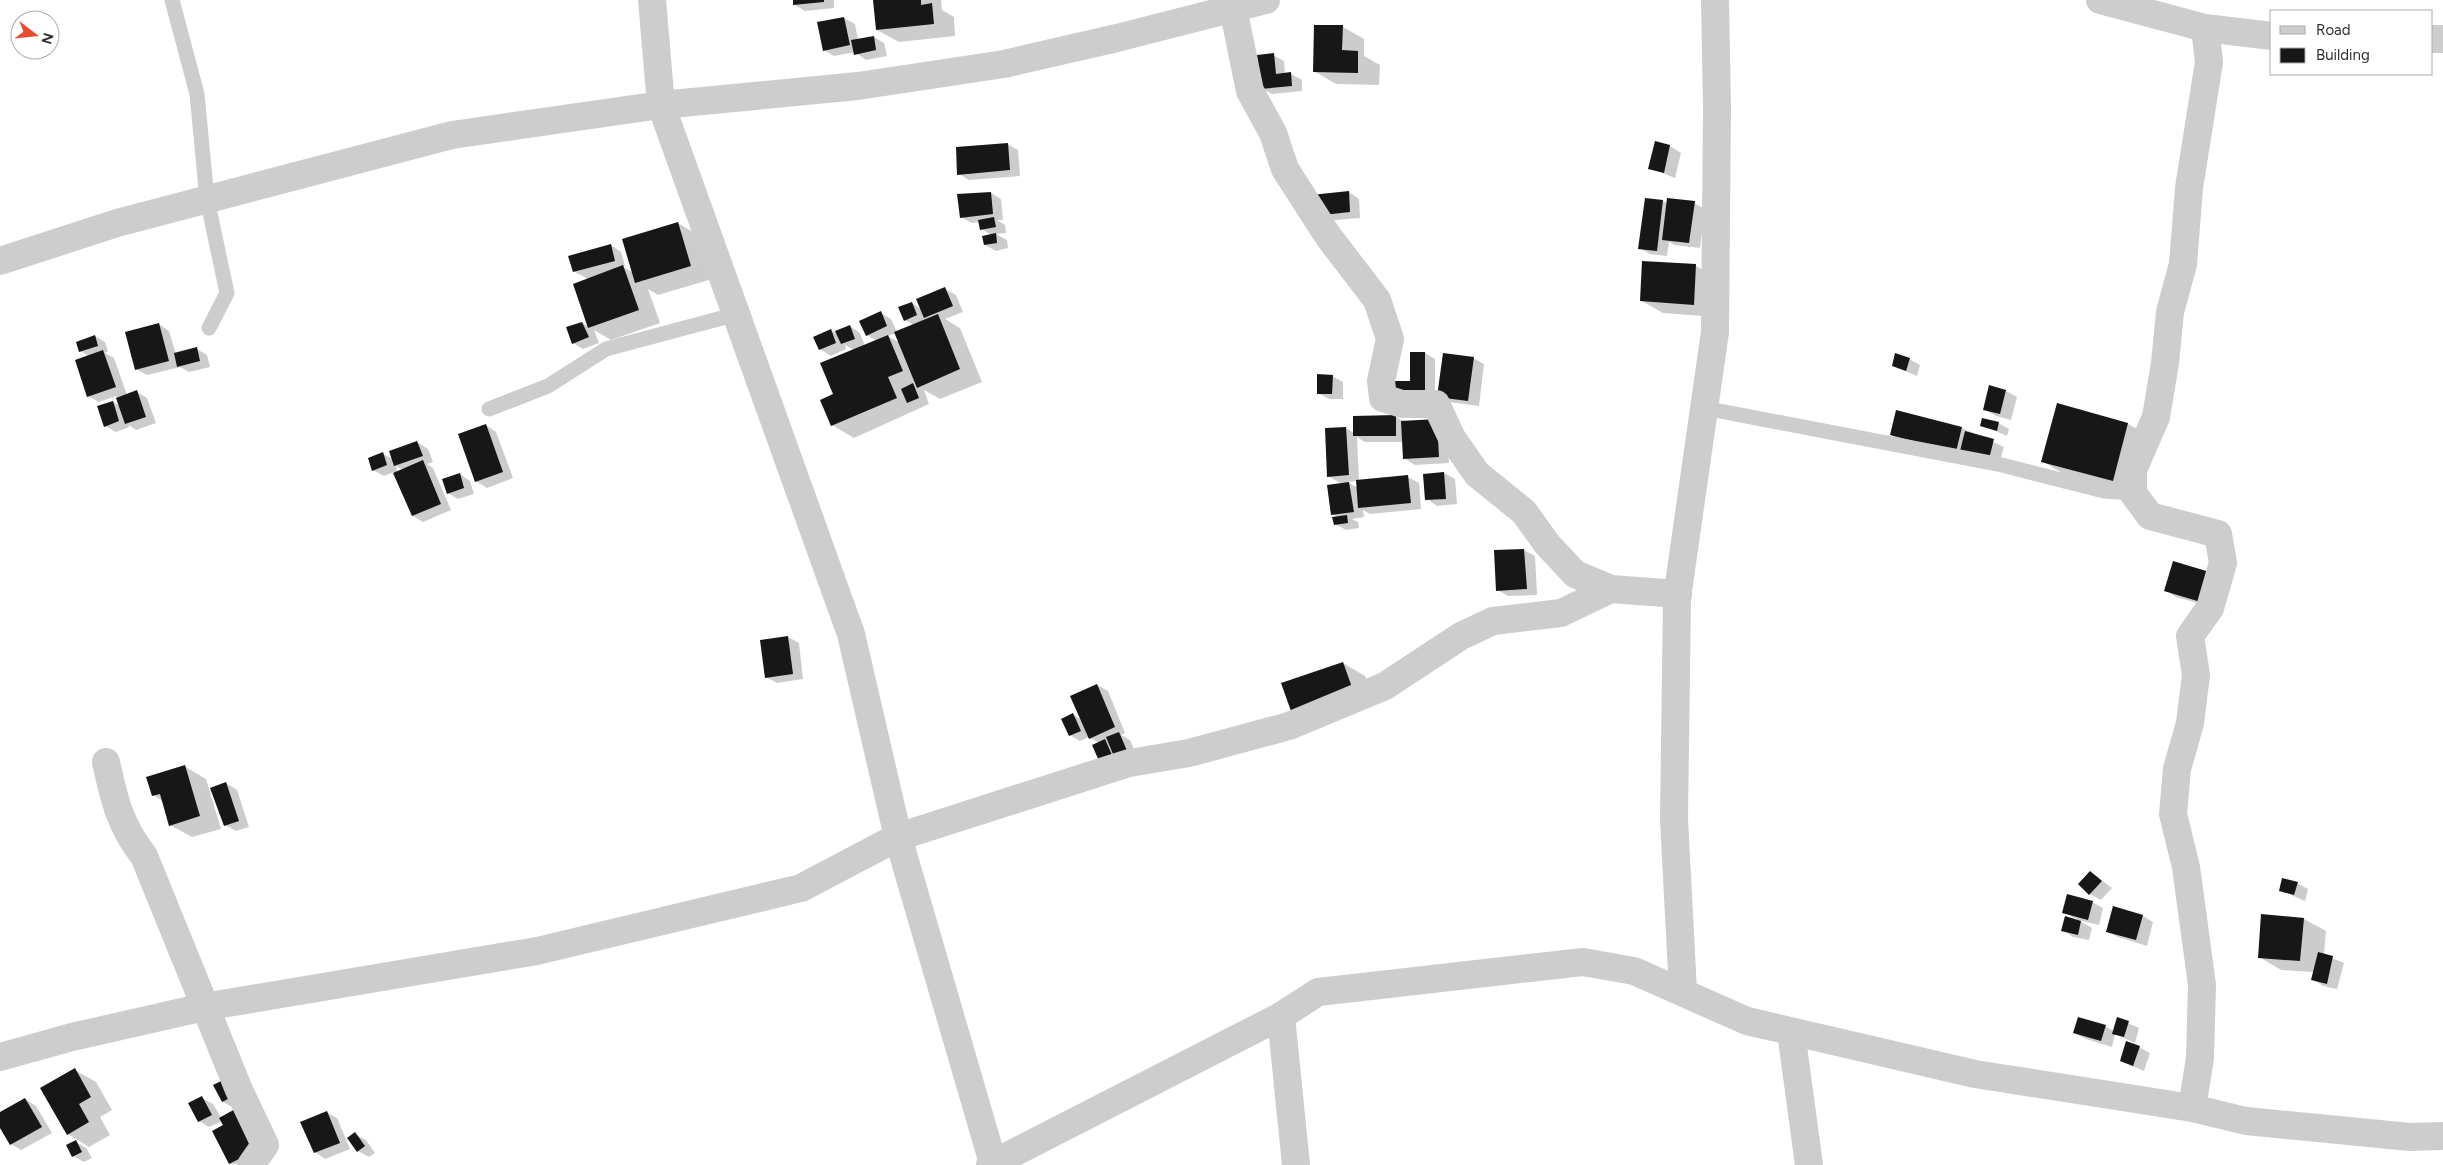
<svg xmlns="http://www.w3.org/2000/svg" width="2443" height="1165" font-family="Figtree,sans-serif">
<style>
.shadow{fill:#0003;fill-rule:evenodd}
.building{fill:#171717}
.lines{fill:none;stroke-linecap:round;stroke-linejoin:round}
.lane{stroke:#cdcdcd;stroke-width:15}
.street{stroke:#cdcdcd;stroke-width:28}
</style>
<rect width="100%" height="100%" fill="#fff"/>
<g class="shadow">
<polygon points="794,0 834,0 834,8 805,11 795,5"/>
<polygon points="874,0 941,0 942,10 954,17 955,36 899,42 877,30"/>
<polygon points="844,18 855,24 858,40 874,37 884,43 887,56 866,60 855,52 834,56 824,50"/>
<polygon points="1343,27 1364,39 1364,56 1380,65 1379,85 1336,84 1314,71"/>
<polygon points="1273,55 1284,61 1285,74 1291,74 1302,80 1302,91 1272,94 1261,88"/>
<polygon points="1656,143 1670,146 1681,153 1675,178 1650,168"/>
<polygon points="1007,144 1018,150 1020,176 969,180 959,174"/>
<polygon points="1349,192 1359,199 1360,218 1335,220 1324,214"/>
<polygon points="991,193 1001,199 1003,220 997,220 1005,225 1006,233 996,234 1007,240 1008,248 996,251 985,245 992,235 981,229 980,222 972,223 961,217"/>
<polygon points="1646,200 1663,201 1668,204 1694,203 1705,209 1700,248 1674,245 1669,242 1667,256 1650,254 1639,248"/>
<polygon points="678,223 699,236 712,279 658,295 648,289 660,323 611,340 594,330 599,343 583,349 573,343 582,323 588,326 588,279 575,272 570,257 611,245 621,252 625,266 623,267 634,273"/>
<polygon points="1644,263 1696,266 1718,278 1716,317 1663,313 1642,301"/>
<path d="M 945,289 L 956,295 L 963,312 L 945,319 L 960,328 L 982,382 L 940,399 L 924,390 L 929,404 L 854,438 L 832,425 L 835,395 L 854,350 L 845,345 L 846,349 L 831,356 L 820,349 L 831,330 L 838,335 L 850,326 L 860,333 L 865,346 L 877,341 L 867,335 L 881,313 L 891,319 L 897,332 L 914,325 L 905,320 L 912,303 L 921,309 ZM 896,333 L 900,343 L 888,336 Z"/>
<polygon points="159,324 169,331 176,354 197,349 207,355 210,367 189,372 180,367 147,375 136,369"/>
<polygon points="95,336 105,342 108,351 105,353 114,358 127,395 137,392 147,398 156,423 136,430 129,425 129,427 116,432 105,426 113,402 120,406 116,396 99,402 88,396 89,356 80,351"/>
<polygon points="1425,353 1435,359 1435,403 1411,382"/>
<polygon points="1473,358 1484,364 1479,406 1449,402 1439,396"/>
<polygon points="1909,359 1920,365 1917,376 1893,366"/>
<polygon points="1332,376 1343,382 1343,399 1329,399 1318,393"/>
<polygon points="1990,387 2006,391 2017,397 2011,420 1996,416 1985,410"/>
<polygon points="2058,404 2128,424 2150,436 2135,493 2064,474 2042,461"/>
<path d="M 1396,417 L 1405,422 L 1447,427 L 1449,463 L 1415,465 L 1404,458 L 1403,442 L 1365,442 L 1357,437 L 1359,481 L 1408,477 L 1419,483 L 1421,509 L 1370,514 L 1363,510 L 1364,517 L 1352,519 L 1358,522 L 1359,528 L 1346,530 L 1335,524 L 1338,517 L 1332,514 L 1342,484 L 1328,476 L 1346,428 L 1354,433 ZM 1357,481 L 1358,488 L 1347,482 Z"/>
<polygon points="1998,423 2009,429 2007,436 1982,425"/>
<polygon points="486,425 496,432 513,478 487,488 476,481"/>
<polygon points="1962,428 2004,447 1999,464 1913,447 1891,435"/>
<path d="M 417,442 L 428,449 L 433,462 L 427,464 L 433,468 L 451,510 L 423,522 L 413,516 L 394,472 L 384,476 L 373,470 L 383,454 L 393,459 ZM 396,466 L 403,470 L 398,473 Z"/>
<polygon points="1444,473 1455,479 1457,504 1437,506 1427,499"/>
<polygon points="460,474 470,481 474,494 458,499 448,493"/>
<polygon points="1524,550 1535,556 1537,595 1508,596 1498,590 1495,552"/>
<polygon points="2174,563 2215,608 2176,597 2165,590"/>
<polygon points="788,637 799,643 803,679 777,683 766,677"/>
<polygon points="1343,663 1365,676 1375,705 1314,725"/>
<polygon points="1097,685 1108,691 1125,733 1121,735 1130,740 1138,759 1111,766 1099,743 1089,737 1080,741 1070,735 1073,715 1082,720"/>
<polygon points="184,766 206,779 221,829 192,837 170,825 163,801 153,795"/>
<polygon points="226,783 237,790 249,827 236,831 225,825"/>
<polygon points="2091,872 2112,888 2101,900 2090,894"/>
<polygon points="2297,883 2308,889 2305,901 2280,890"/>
<polygon points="2092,902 2103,908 2099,925 2078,920 2092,928 2089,940 2073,937 2063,930 2078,920 2064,912"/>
<polygon points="2143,916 2153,922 2147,946 2118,937 2107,931"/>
<polygon points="2304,919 2326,931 2324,955 2344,963 2337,989 2323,986 2313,979 2314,972 2281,970 2259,957"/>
<polygon points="2118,1019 2139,1028 2135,1043 2115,1034 2112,1047 2086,1039 2075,1033 2105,1026 2114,1031"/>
<polygon points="2139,1047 2150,1053 2144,1071 2121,1061"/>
<polygon points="75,1070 96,1082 112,1110 100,1117 110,1135 89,1147 68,1134"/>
<polygon points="215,1086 244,1102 234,1108 223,1102"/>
<polygon points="202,1098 213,1104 250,1165 230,1164 213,1131 224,1126 222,1121 209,1127 199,1121"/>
<polygon points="25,1099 36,1106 52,1133 21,1150 11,1144 0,1125 0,1114"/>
<polygon points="326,1112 337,1118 350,1149 325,1159 315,1152"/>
<polygon points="355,1134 366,1140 375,1153 369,1157 358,1151"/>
<polygon points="76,1142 86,1148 92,1158 84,1162 73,1156"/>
</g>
<g class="building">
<polygon points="793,0 824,0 824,2 793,5"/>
<polygon points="873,0 921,0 921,5 932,3 934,24 876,30"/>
<polygon points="844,17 850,45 823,51 817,22"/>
<polygon points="1314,25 1343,25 1342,50 1358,51 1358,73 1313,72"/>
<polygon points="874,36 876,50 854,55 851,40"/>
<polygon points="1274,53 1276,74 1291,72 1292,86 1260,89 1257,55"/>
<polygon points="1655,141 1670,145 1664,173 1648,169"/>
<polygon points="1008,143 1010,170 957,175 956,147"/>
<polygon points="1349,191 1350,212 1323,215 1311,195"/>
<polygon points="991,192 993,214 960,218 957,194"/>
<polygon points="1645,198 1663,200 1657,251 1638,249"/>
<polygon points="1667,198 1695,201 1689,243 1662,240"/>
<polygon points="994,217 996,227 980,230 978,220"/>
<polygon points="678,222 691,266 635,283 622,239"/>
<polygon points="996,233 997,243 984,245 982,236"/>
<polygon points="611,244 615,261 573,272 568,256"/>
<polygon points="1642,261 1696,264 1694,305 1640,301"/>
<polygon points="623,265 639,310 588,328 573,284"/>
<polygon points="945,287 953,306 924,318 916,299"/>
<polygon points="912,302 917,315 904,321 898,307"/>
<polygon points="881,311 887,326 866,336 859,321"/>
<polygon points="938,314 960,369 917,388 894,332"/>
<polygon points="582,322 589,337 572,344 566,327"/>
<polygon points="159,323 169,361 135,370 125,332"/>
<polygon points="850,325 855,339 841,344 835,331"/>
<polygon points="831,329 836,343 819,350 813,337"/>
<polygon points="95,335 98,346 79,352 76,342"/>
<polygon points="888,335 903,371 888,377 897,398 831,426 820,400 833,394 820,363"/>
<polygon points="197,347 200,361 177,367 174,353"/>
<polygon points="103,350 116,387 87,397 75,360"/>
<polygon points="1410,352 1425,352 1425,398 1393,398 1393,381 1410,381"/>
<polygon points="1443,353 1474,357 1468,401 1437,397"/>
<polygon points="1895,353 1910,358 1906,371 1892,366"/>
<polygon points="1317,374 1333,375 1332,394 1317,394"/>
<polygon points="913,383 919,398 907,403 901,389"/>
<polygon points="1989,385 2006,390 2000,414 1983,410"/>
<polygon points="137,390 146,417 125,424 116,398"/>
<polygon points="113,401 119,421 104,427 97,406"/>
<polygon points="2057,403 2128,423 2113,481 2041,462"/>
<polygon points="1896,410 1962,427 1956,452 1890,435"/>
<polygon points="1396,415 1396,436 1353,436 1353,416"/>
<polygon points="1982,418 1999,422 1997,431 1980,426"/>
<polygon points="1437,419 1439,457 1403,459 1401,421"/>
<polygon points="486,424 503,472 475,482 458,434"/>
<polygon points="1346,427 1349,475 1327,477 1325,428"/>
<polygon points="1965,431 1994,439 1989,459 1960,451"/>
<polygon points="417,441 423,456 394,466 389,451"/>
<polygon points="383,452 387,465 372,471 368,458"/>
<polygon points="423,460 441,504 412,516 393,473"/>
<polygon points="1444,472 1446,499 1425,500 1423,474"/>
<polygon points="460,473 464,488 447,494 442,479"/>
<polygon points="1408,475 1411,503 1358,508 1356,480"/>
<polygon points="1349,482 1354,512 1331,515 1327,485"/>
<polygon points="1347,515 1348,523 1334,525 1332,517"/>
<polygon points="1524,549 1527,589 1496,591 1494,550"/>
<polygon points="2173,561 2213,573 2204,603 2164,591"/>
<polygon points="788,636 793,674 765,678 760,640"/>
<polygon points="1343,662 1354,693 1292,714 1281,683"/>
<polygon points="1097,684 1115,727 1089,739 1070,696"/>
<polygon points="1073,713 1081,731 1069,736 1061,719"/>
<polygon points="1119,732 1128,753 1115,759 1106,737"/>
<polygon points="1105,739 1112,755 1099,761 1092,745"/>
<polygon points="185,765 200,816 169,826 160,794 152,796 146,777"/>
<polygon points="226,782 239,821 224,826 210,788"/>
<polygon points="2090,871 2102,881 2089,895 2078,884"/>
<polygon points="2282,878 2298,882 2294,895 2279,891"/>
<polygon points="2067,894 2093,901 2088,920 2062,913"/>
<polygon points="2113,906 2143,915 2136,940 2106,932"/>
<polygon points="2261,914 2304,918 2300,961 2258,958"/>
<polygon points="2065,916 2081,921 2078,935 2061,931"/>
<polygon points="2318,952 2333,956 2327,984 2311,980"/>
<polygon points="2078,1017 2106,1025 2101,1041 2073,1033"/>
<polygon points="2117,1017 2129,1021 2124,1037 2112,1034"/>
<polygon points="2126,1041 2140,1046 2133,1066 2120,1061"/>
<polygon points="75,1068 91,1097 79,1104 89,1122 67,1135 40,1088"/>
<polygon points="225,1079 234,1096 222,1102 213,1085"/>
<polygon points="202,1096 212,1115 198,1122 188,1103"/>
<polygon points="25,1098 42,1127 10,1145 0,1128 0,1112"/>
<polygon points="237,1108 259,1149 229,1164 212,1131 223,1125 219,1118"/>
<polygon points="327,1111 340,1143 314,1153 300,1122"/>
<polygon points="355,1132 365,1146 357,1152 347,1138"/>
<polygon points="76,1140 82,1152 72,1157 66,1145"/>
</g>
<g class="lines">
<g class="lane">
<polyline points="172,0 197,94 207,199 227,293 209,328"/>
<polyline points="1704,408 2002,465 2104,491 2133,493"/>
<polyline points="489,409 548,386 606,349 737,314"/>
</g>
<g class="street">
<polyline points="652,0 661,105 851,634 898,837 993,1163"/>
<polyline points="2100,0 2205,28 2272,36"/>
<polyline points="1233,8 1250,91 1273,133 1285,169 1328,236 1377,300 1390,339 1381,381 1383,398 1402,404 1436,404 1452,438 1477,474 1524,512 1547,544 1575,574 1611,589 1678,594"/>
<polyline points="2432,39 2443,39"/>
<polyline points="0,261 117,223 452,135 661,105 858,86 1004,64 1117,38 1266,0"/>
<path d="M 106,762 C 114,799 120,826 144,856 L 239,1090 L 265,1145 L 251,1165"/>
<polyline points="1683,992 1674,819 1677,598 1715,332 1717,108 1715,0"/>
<polyline points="1281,1016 1296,1165"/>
<polyline points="1791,1032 1809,1165"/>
<polyline points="0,1057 72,1037 204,1007 537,951 801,888 898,837 1129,763 1189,753 1289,726 1385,686 1461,636 1493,621 1561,613 1611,589"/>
<polyline points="2192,1108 2200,1058 2202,985 2186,867 2173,814 2177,769 2190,723 2196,675 2190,636 2210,608 2223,563 2218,534 2150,516 2133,493 2133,470 2156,417 2165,363 2170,312 2183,264 2189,188 2209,62 2205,28"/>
<polyline points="990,1165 1281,1016 1318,992 1583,962 1634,971 1747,1021 1975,1074 2192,1108 2246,1121 2410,1137 2443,1136"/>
</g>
</g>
<rect x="2270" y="10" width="162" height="65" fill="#ffffff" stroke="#acacac"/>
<rect x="2280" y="26" width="25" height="8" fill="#cdcdcd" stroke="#acacac"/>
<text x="2316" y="35" font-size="15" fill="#303030">Road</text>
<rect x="2280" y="48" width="25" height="15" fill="#171717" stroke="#acacac"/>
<text x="2316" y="60" font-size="15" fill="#303030">Building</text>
<g transform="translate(35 35) rotate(106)"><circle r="24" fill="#ffffff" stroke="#acacac"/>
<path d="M0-4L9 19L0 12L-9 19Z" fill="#e94d31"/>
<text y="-8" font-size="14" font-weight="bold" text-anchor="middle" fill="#303030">N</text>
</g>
</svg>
